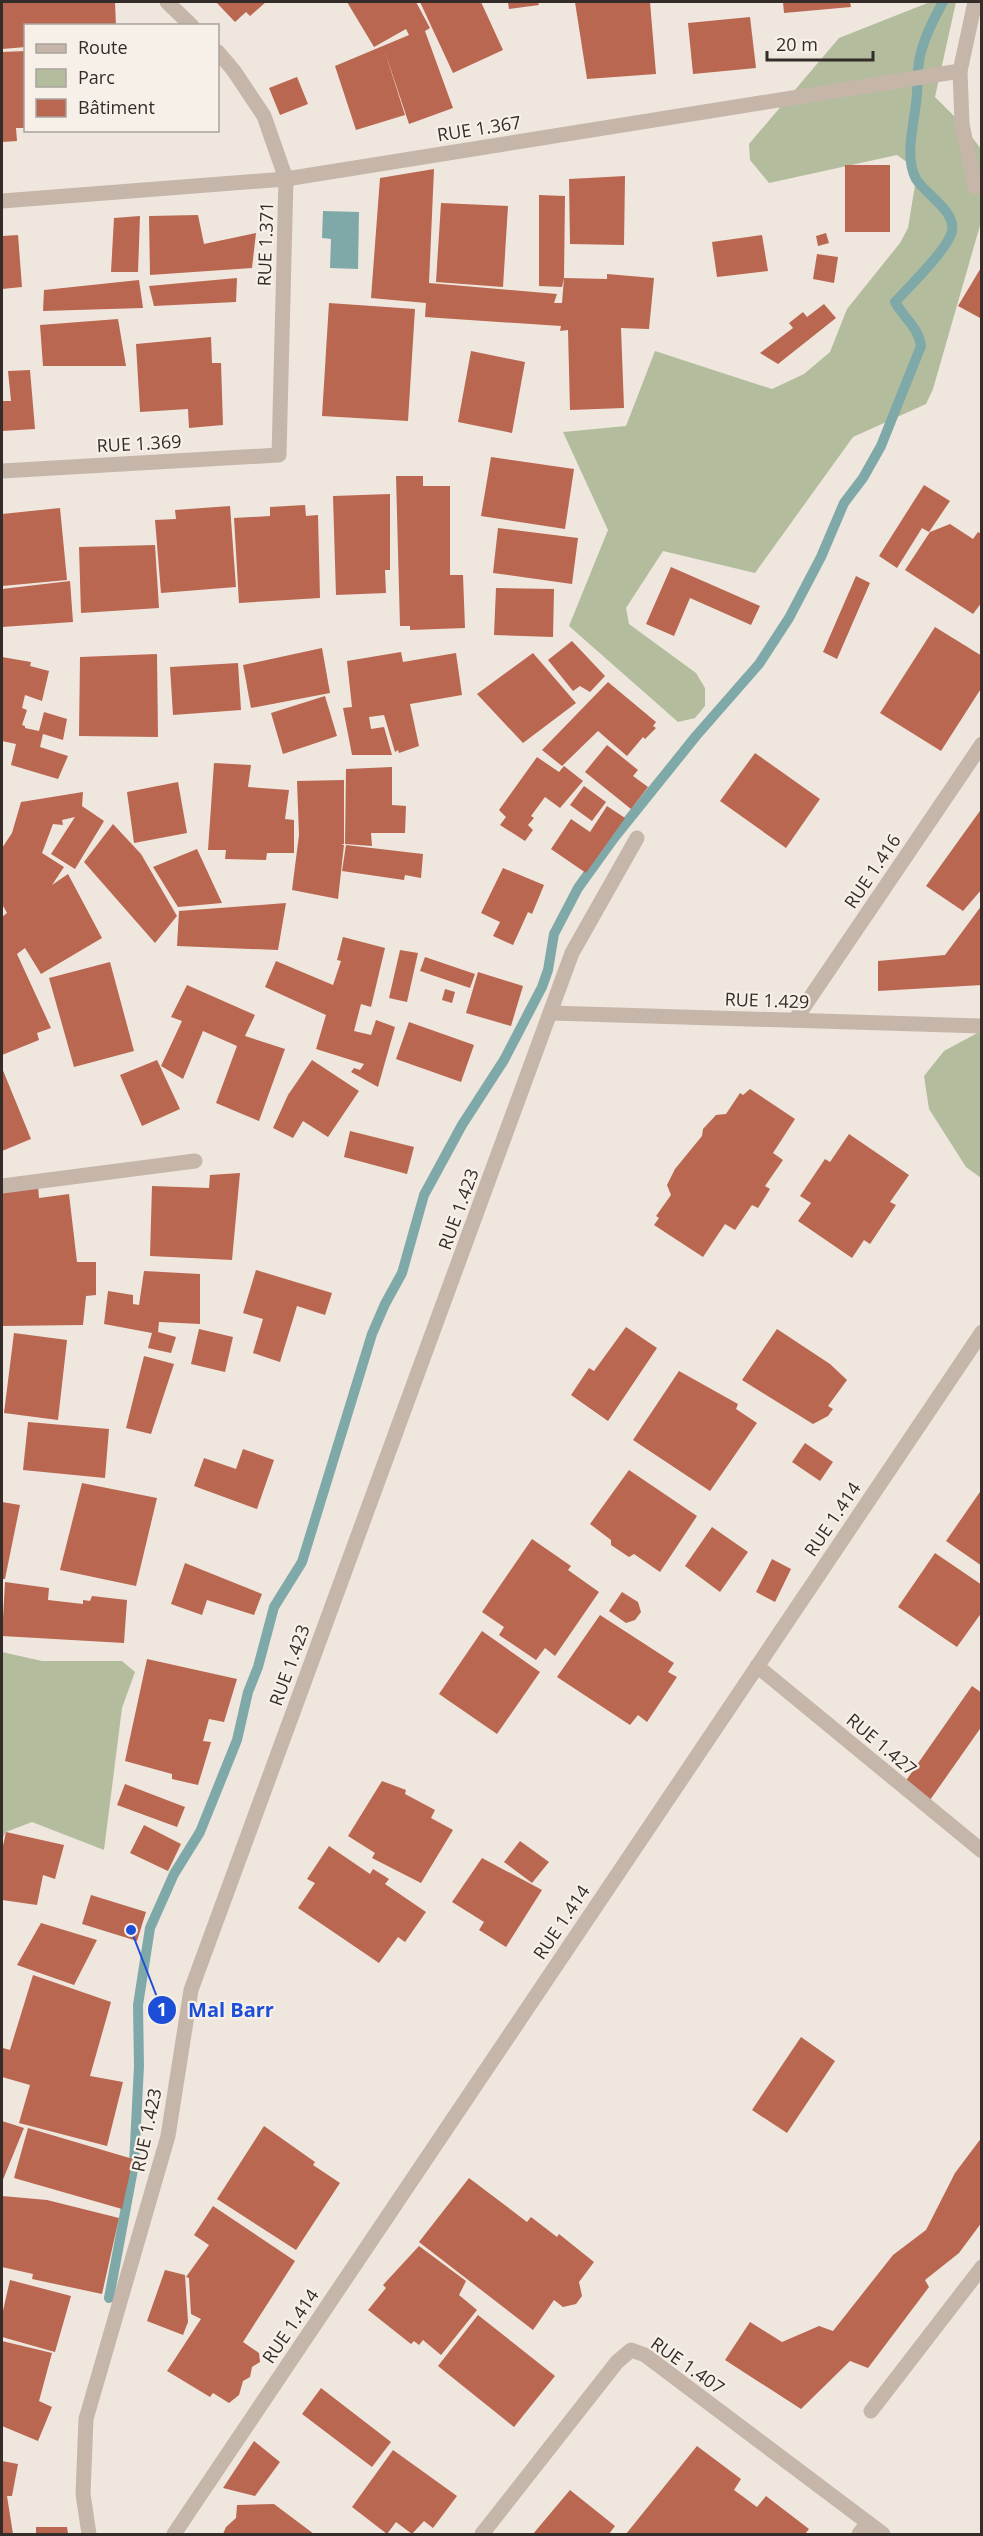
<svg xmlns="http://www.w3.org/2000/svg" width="983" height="2536" viewBox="0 0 983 2536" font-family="'Open Sans',sans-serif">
	<rect width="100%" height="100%" fill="#efe6dd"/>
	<!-- green -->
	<g fill="#b3bd9e">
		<polygon points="930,2 956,2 935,97 962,124 981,149 981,222 933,389 926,404 853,437 755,573 663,551 626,608 629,624 696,673 705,688 705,706 695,718 678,722 569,626 608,530 563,432 626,426 655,351 772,389 804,374 830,352 847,309 900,243 908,228 916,179 912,166 897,155 769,183 750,160 749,144 839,38"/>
		<polygon points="981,1031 981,1178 966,1167 929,1109 924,1076 944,1051"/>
		<polygon points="2,1652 42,1661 122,1661 135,1672 122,1708 104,1850 32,1822 6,1832 2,1839"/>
	</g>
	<!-- water -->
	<polygon fill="#7fa9a9" points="323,211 359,212 358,269 330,268 331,239 322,238"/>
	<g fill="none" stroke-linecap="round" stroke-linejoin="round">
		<!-- stream -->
		<path stroke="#7fa9a9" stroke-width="10" d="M109,2298L134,2164L139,2066L138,2005L150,1928L174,1874L200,1832L237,1740L248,1692L258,1667L274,1607L302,1562L372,1334L385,1304L402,1273L424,1195L462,1125L504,1060L542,987L548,970L554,934L578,888L614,838L696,736L759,664L789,618L821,557L844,503L863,478L881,446L921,346C919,328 904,318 895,302C909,287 948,249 952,231C956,211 925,194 916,179C903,155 916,118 917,93C918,78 917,66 921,52C926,33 934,18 943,2"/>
	</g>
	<!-- building -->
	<g fill="#b96751">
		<polygon points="2,2 115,2 116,26 26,26 26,47 2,49"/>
		<polygon points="216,2 266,2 250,16 246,12 235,22"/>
		<polygon points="347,2 416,2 430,28 425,31 453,108 409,124 384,49 405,115 356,130 335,66 409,35 406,29 374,47"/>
		<polygon points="420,2 481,2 503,50 453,73"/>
		<polygon points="508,2 538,2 539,5 509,9"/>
		<polygon points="575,2 650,2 656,74 587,79"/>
		<polygon points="783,2 850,2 851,7 784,13"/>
		<polygon points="750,17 756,68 693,74 688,23"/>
		<polygon points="26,51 26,128 16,128 17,141 2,142 2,52"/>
		<polygon points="297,77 308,104 280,115 269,88"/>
		<rect x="845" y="165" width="45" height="67"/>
		<polygon points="434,169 429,283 557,294 554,303 562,303 564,278 562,287 539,286 539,195 565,196 564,278 607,279 607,274 654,278 649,329 621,328 624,408 570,410 568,330 560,331 561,326 425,317 426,303 371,298 380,178"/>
		<polygon points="625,176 624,245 570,244 569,179"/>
		<polygon points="441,203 508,206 503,287 436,282"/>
		<polygon points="198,215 204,244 256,233 252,268 150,275 149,216"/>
		<polygon points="140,216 138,272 111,272 114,218"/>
		<polygon points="826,233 829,243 818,246 816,236"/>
		<polygon points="18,235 22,287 2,289 2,236"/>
		<polygon points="762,235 768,271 717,277 712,242"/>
		<polygon points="817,254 838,257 834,283 813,279"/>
		<polygon points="982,266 982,319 958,306"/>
		<polygon points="237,278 236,302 154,306 149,286"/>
		<polygon points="139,280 143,308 43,311 44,290"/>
		<polygon points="329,303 415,309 408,421 322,416"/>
		<polygon points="824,304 836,318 778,364 760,353 793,328 789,323 803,312 807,317"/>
		<polygon points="118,319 126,366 43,366 40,325"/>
		<polygon points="211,337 212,363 221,363 223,425 189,428 188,409 140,412 136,344"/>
		<polygon points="471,351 525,362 512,433 458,422"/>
		<polygon points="30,370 35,429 2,431 2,401 11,401 8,371"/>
		<polygon points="491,457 574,469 565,529 481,516"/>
		<polygon points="396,476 423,476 423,486 450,486 450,575 463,575 465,628 410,630 410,626 400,626"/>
		<polygon points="924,485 950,501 929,532 922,528 897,568 879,556"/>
		<polygon points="390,494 390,570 385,570 386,593 336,595 333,496"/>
		<polygon points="305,505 306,516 318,515 320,598 239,603 234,518 270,516 270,507"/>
		<polygon points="230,506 236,587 161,593 155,520 176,519 175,510"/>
		<polygon points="60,508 67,580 2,586 2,514"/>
		<polygon points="950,524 973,539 978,532 982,534 982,602 973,614 905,570 930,532"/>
		<polygon points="498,528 578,538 572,584 493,573"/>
		<polygon points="155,545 159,608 81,613 79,547"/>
		<polygon points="671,567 760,606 751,625 690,598 674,636 646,624"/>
		<polygon points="856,576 870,583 837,659 823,652"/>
		<polygon points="70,581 73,622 2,627 2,589"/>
		<polygon points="496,588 554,589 553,637 494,635"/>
		<polygon points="935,627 982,656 982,687 941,751 880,713"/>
		<polygon points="572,641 605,676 590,692 580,686 573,691 548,660"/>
		<polygon points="322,648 330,693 251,708 243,665"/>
		<polygon points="401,652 403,662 456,653 462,695 410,704 419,746 399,753 398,750 395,752 384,715 369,717 371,729 384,727 392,755 352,755 343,708 352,707 347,661"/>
		<polygon points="533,653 576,703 523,743 477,694"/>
		<polygon points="157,654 158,737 79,736 80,657"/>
		<polygon points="2,657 31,662 30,666 49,671 42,701 25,695 22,708 27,710 22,725 25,726 25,728 39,731 44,712 67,719 63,740 43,734 40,747 68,756 58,779 11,765 16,744 2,741"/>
		<polygon points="238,663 241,710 173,715 170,667"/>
		<polygon points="608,682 656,722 653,726 656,728 645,739 643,737 627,756 598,731 562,766 542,750"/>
		<polygon points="325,696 337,736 283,754 271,713"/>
		<polygon points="607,745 638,770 633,776 648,787 631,809 585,772"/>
		<polygon points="755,753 820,799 786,848 720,801"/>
		<polygon points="537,757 559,772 564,766 583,781 560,808 545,797 531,816 534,818 528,825 533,830 525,841 500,825 506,817 499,810"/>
		<polygon points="214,763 251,765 248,787 289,790 285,819 294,820 294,853 267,853 266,860 225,859 226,850 208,850"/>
		<polygon points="392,767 392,805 406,806 405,833 371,833 372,846 345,844 346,769"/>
		<polygon points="344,780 344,844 341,844 344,845 338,899 292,890 299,835 297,781"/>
		<polygon points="178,782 187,833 134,843 127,792"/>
		<polygon points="584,786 606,802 592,821 570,805"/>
		<polygon points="83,792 82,806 104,821 75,869 51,854 75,817 62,820 63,825 53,824 42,853 64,867 52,885 68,874 102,938 41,974 25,948 17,954 51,1028 37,1033 39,1040 2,1055 2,917 7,913 2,904 2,848 12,833 21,802"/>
		<polygon points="607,806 625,818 586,873 551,849 571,819 590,832"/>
		<polygon points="982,808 982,889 963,911 926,886"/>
		<polygon points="113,824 141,854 177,916 155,943 84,862"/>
		<polygon points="346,845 423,854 421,878 405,875 404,880 342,871"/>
		<polygon points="197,849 222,903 178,907 153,867"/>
		<polygon points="503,868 544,885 532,914 528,912 513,945 493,936 500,922 481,913"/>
		<polygon points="286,903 278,950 177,946 179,911"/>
		<polygon points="982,905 982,985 878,991 878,961 945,955"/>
		<polygon points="343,937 385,948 371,1007 361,1004 354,1031 371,1035 376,1020 395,1027 378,1087 351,1072 354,1068 360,1070 364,1064 316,1049 326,1015 265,987 276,961 333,985 341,961 337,960"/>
		<polygon points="400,950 418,953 407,1002 389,998"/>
		<polygon points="425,957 475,974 470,988 420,971"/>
		<polygon points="110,962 134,1051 74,1067 49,978"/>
		<polygon points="478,972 523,986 511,1026 466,1013"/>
		<polygon points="187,985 255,1015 245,1036 285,1049 259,1121 216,1103 237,1046 203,1031 183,1079 161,1066 182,1021 171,1017"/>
		<polygon points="445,989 455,992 452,1003 442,1000"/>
		<polygon points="409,1022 474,1045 461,1082 396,1059"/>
		<polygon points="157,1060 180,1109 142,1126 120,1075"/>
		<polygon points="312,1060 359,1091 328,1137 303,1121 293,1138 273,1128 288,1095"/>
		<polygon points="2,1068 31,1139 2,1151"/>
		<polygon points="750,1089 795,1119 773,1153 783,1160 765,1186 770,1189 758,1208 752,1205 735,1230 725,1224 703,1257 654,1225 659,1218 656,1216 671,1195 667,1185 675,1169 702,1136 703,1129 716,1115 726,1114 740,1093 743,1095"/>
		<polygon points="350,1131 414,1147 407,1174 344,1157"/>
		<polygon points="849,1134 909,1175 890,1202 896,1205 870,1244 864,1240 852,1258 798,1221 811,1203 800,1196 825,1159 830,1162"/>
		<polygon points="240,1173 232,1260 150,1256 152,1186 209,1188 210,1175"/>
		<polygon points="38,1186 39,1198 69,1194 77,1262 96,1262 96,1295 86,1296 83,1325 2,1326 2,1192"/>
		<polygon points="256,1270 332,1293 325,1315 297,1306 280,1362 253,1353 263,1319 243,1313"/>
		<polygon points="144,1271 200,1274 200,1324 159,1322 158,1332 176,1337 171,1353 148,1348 152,1333 104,1324 108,1291 133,1295 133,1304 139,1305"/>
		<polygon points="626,1327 657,1348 608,1421 571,1395 589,1368 594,1371"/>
		<polygon points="199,1329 233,1337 225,1372 191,1364"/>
		<polygon points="777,1329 830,1364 847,1380 828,1406 833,1409 828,1416 813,1424 742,1380"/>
		<polygon points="14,1333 67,1340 58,1420 4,1413"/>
		<polygon points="144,1356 174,1364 151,1434 126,1428"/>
		<polygon points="679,1371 738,1404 736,1409 757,1423 710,1491 633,1440"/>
		<polygon points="28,1422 109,1429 105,1478 23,1470"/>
		<polygon points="805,1443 833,1462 820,1481 792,1462"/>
		<polygon points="243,1449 274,1460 257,1509 194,1486 204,1458 236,1469"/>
		<polygon points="629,1470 697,1516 660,1572 634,1554 629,1557 611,1545 611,1540 590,1524"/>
		<polygon points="82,1483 157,1498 136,1586 60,1570"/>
		<polygon points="982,1489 982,1566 946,1541"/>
		<polygon points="2,1502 20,1505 5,1579 2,1579"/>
		<polygon points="712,1527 748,1552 720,1592 685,1566"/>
		<polygon points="532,1539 571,1566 568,1570 599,1592 555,1656 545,1648 536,1660 499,1635 504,1627 482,1612"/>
		<polygon points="935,1553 982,1585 982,1612 957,1647 898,1607"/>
		<polygon points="772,1559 791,1569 775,1602 756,1592"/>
		<polygon points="185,1563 262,1594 254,1615 207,1600 202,1615 171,1604"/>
		<polygon points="5,1582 49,1588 48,1600 83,1604 83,1600 90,1601 92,1596 127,1600 124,1643 2,1636"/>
		<polygon points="622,1592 638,1602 641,1612 635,1620 626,1623 609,1611"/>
		<polygon points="600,1615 674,1663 668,1672 677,1677 647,1722 638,1715 630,1725 557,1677"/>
		<polygon points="482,1631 540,1672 497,1734 439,1694"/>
		<polygon points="147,1659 237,1679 224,1722 209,1719 203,1741 211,1742 198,1785 172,1779 172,1774 125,1761"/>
		<polygon points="972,1686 982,1693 982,1726 930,1800 905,1782"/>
		<polygon points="382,1781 406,1790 405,1794 435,1810 431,1818 453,1830 421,1883 372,1858 375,1853 348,1836"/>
		<polygon points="125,1784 185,1807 177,1827 117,1805"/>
		<polygon points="144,1825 181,1844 168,1871 130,1853"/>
		<polygon points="6,1832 64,1845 55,1879 43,1875 37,1905 2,1900 2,1850"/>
		<polygon points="520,1841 549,1862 532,1883 504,1862"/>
		<polygon points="329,1846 370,1874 373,1869 389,1879 385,1884 426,1912 405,1942 398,1937 379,1963 298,1908 315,1883 307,1879"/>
		<polygon points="482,1858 542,1890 506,1947 479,1930 484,1922 452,1902"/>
		<polygon points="91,1895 146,1912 137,1941 82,1924"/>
		<polygon points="41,1923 97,1940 74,1985 17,1965"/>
		<polygon points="33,1975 111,2002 90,2076 123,2082 107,2146 19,2123 30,2085 2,2077 2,2051 3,2048 10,2050"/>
		<polygon points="801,2037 835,2061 787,2133 752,2110"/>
		<polygon points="2,2121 24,2128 2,2182"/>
		<polygon points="264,2126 315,2162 313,2165 340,2183 296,2250 217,2199"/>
		<polygon points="28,2128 133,2159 122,2209 14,2178"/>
		<polygon points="982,2137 982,2222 959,2253 925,2280 929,2287 868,2368 850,2361 801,2409 725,2360 750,2322 782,2342 819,2326 833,2331 893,2255 926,2230 955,2173"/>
		<polygon points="469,2178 527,2222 531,2217 557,2237 559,2234 594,2262 579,2282 582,2296 576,2304 563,2307 554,2300 533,2330 419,2242"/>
		<polygon points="2,2196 47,2200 119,2218 102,2294 32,2279 33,2274 2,2267"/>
		<polygon points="213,2206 295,2261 243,2342 259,2353 260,2362 252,2367 250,2377 243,2381 239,2395 229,2403 213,2393 210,2397 167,2371 201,2319 191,2314 189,2278 186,2277 209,2245 194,2235"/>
		<polygon points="419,2246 466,2281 459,2295 477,2310 441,2355 423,2340 419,2345 414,2341 411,2344 368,2310 386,2288 383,2285"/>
		<polygon points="165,2270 185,2275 188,2322 183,2335 147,2321"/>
		<polygon points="10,2280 71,2296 55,2352 2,2337 2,2315"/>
		<polygon points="478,2315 555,2376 514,2427 438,2366"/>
		<polygon points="2,2341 52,2353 39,2401 52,2407 38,2441 2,2426"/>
		<polygon points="321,2388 391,2442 372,2467 302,2414"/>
		<polygon points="254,2441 280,2462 255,2496 223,2488"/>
		<polygon points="697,2446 741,2479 734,2490 757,2507 766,2496 809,2529 805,2534 626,2534"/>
		<polygon points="393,2450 457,2496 433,2528 424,2521 412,2534 396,2522 387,2534 352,2507"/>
		<polygon points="2,2461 18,2464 12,2496 7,2496 13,2534 2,2534"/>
		<polygon points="570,2490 615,2526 609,2534 533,2534"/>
		<polygon points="274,2504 314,2534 223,2534 226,2527 236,2518 237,2505"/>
		<polygon points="36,2527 67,2527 68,2534 36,2534"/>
	</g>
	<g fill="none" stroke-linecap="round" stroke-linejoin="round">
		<!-- service -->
		<g stroke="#c6b6aa" stroke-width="15">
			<polyline points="871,2411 982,2267"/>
			<polyline points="859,2534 868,2523"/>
		</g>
		<!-- minor -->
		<g stroke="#c6b6aa" stroke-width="15">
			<polyline points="167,2 192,26"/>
			<polyline points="975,187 962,124 960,71 975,2"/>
			<polyline points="2,201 286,179 960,71"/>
			<polyline points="2,471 279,455 286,179 264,116 234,71 218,52"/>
			<polyline points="551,1013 982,1026"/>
			<polyline points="795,1020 982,744"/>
			<polyline points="2,1186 195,1161"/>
			<polyline points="757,1666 982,1851"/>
			<polyline points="89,2534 83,2494 86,2419 168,2136 191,1990 572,953 637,838"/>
			<polyline points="174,2534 982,1332"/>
			<polyline points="482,2534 617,2362 631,2350 645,2355 883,2534"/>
		</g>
	</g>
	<g text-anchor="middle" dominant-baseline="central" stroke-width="4.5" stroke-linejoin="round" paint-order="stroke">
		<!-- street labels -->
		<g font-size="18" fill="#342c29" stroke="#f7f0e8">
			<text transform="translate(479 128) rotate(-9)">RUE 1.367</text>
			<text transform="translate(265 244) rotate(-88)">RUE 1.371</text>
			<text transform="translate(139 443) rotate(-3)">RUE 1.369</text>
			<text transform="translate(872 871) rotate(-56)">RUE 1.416</text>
			<text transform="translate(767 1000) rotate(2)">RUE 1.429</text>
			<text transform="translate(458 1209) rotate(-70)">RUE 1.423</text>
			<text transform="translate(832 1519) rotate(-56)">RUE 1.414</text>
			<text transform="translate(289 1665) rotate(-70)">RUE 1.423</text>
			<text transform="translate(882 1744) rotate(40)">RUE 1.427</text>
			<text transform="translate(561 1922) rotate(-56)">RUE 1.414</text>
			<text transform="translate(146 2130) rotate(-78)">RUE 1.423</text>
			<text transform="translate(290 2326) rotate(-56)">RUE 1.414</text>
			<text transform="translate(688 2365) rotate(35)">RUE 1.407</text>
		</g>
	</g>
	<!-- callouts -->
	<path fill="none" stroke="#1d4ed8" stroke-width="2" d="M131 1930L162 2010"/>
	<g fill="#1d4ed8" stroke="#f7f0e8" stroke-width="2">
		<circle cx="131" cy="1930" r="6"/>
		<circle cx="162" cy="2010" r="15"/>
	</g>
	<g font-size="18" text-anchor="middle" font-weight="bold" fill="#fff">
		<text x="162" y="2016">1</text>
	</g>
	<g font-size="20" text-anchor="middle" font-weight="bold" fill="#1d4ed8" stroke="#f7f0e8" stroke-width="4.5" stroke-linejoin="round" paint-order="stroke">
		<text x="231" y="2017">Mal Barr</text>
	</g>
	<!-- border -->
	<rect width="983" height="2536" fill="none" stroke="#342c29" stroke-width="6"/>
	<!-- legend -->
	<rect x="24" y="24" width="195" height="108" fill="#f7f0e8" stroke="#a9a29c" stroke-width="1.5"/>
	<rect x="36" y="44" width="30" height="9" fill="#c6b6aa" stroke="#a9a29c" stroke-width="1.5"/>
	<text x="78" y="54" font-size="18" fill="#342c29">Route</text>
	<rect x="36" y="69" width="30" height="18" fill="#b3bd9e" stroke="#a9a29c" stroke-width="1.5"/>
	<text x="78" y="84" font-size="18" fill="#342c29">Parc</text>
	<rect x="36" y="99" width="30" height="18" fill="#b96751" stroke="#a9a29c" stroke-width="1.5"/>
	<text x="78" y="114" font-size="18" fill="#342c29">Bâtiment</text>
	<!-- scale -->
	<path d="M767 51v9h106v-9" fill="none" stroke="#342c29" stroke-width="3"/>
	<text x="776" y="51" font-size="18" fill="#342c29" stroke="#f7f0e8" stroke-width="4.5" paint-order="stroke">20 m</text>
</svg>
